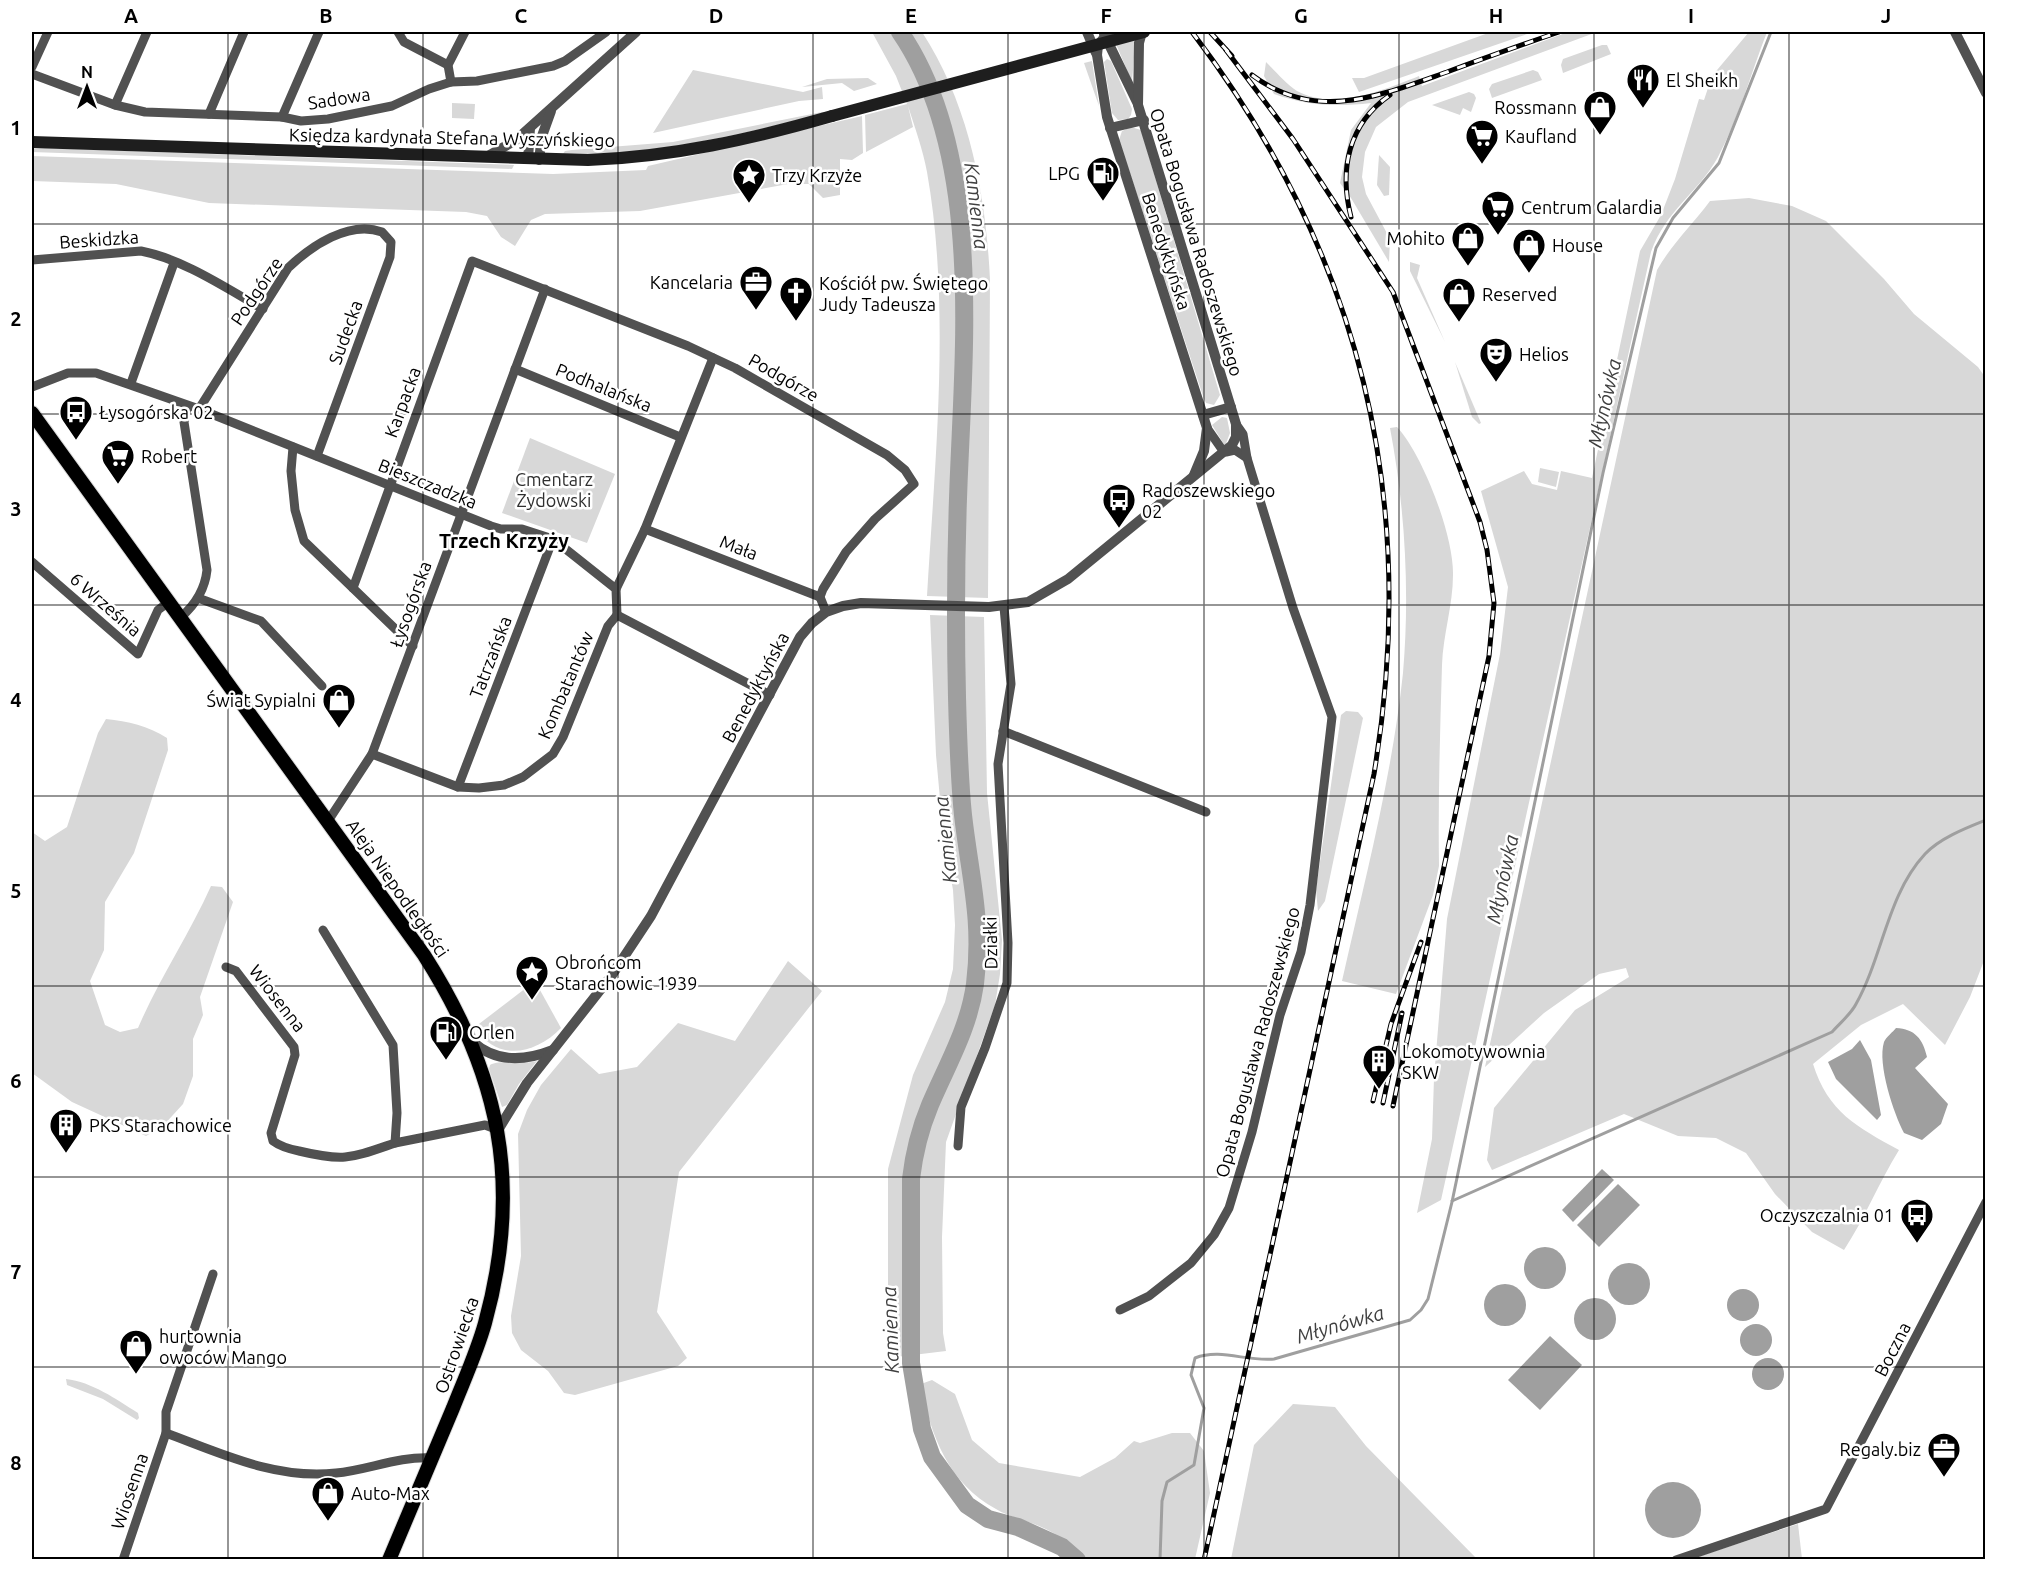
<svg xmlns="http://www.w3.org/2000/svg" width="2017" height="1591" viewBox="0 0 2017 1591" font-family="Ubuntu,sans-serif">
	<rect width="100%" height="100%" fill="#fff"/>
	<!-- green -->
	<g fill="#d8d8d8">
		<path d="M872,32H922C969,104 986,194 990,280L988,598L927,596C935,460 951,307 927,172C923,150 915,128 908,106L913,127L866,152L865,115L907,104L896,76Z"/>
		<polygon points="1136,32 1132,82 1116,44"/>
		<polygon points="1491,32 1533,32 1359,92 1352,78 1364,78"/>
		<path d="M1568,32H1597L1408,102L1376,127L1365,152L1362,177L1366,194L1390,239L1389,262L1351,198L1340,183L1351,130L1371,103C1337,107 1307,106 1274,94L1264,76L1266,62C1276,72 1286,84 1297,91C1334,111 1384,90 1419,76L1422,86Z"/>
		<path d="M1749,32H1767C1751,73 1739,118 1718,157C1698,193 1666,210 1651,252L1441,1200L1417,1213L1432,1139L1434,1078L1447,919L1500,654L1508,587L1481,491L1524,471L1532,484L1557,490L1561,471L1592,478L1640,251L1661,215L1675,179L1699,99L1704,100L1712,76Z"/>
		<polygon points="1602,45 1607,45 1611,54 1563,73 1561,65 1563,59"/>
		<polygon points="1107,59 1111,61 1132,109 1131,115 1128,119 1118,120 1112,113 1104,62"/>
		<polygon points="1092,61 1099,106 1084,63"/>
		<polygon points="693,70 803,92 822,87 823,99 799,101 653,133"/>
		<polygon points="1533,70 1538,72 1542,80 1492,98 1489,89 1492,84"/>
		<polygon points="868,78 877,84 854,91 842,83 802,87 827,79"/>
		<polygon points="1469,92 1474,94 1476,98 1471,112 1463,108 1460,115 1432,105"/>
		<polygon points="452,103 475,104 474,119 452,118"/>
		<path d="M822,112H827C739,136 653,155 562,155L565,151L572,150L673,142Z"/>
		<polygon points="862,116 863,153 852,160 840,159 840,195 823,198 809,184 788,184 640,211 545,214 531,220 515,246 501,237 487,216 466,212 209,203 116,184 32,181 32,156 553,174 646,170 648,166"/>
		<polygon points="1131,127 1141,130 1220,395 1214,405 1206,403 1204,399 1119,140 1122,131"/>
		<polygon points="45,148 514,165 512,169 32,152 32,149"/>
		<polygon points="1379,155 1390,167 1389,195 1384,196 1377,185"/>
		<path d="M1749,198L1792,206L1826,221L1884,279L1914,314L1978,367L1985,377V958L1970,997L1945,1045L1903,1004L1861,1025L1813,1064C1828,1112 1857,1127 1899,1150C1879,1182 1865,1218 1844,1250L1812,1232L1775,1194L1746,1153L1716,1138L1678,1136L1624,1114L1492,1170L1487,1160L1494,1108L1575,1010L1629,977L1626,968L1599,974L1544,1013L1485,1067L1657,270C1671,245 1693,224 1710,201Z"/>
		<polygon points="1410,262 1420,265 1417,278 1445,342 1410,271"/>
		<polygon points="1455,362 1481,423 1479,424 1472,417"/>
		<polygon points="1222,417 1227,418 1230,433 1225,446 1212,425"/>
		<path d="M1397,427C1423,455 1454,536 1453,575C1453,605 1443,635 1442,665C1440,732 1438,800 1439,866L1433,895L1396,994L1342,981C1365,879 1392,777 1403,673C1410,592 1405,507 1390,428Z"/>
		<polygon points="530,438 615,474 587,543 502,513"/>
		<polygon points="1540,468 1559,472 1556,487 1538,482"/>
		<polygon points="930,615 984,617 987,793 1002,940 1000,974 995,1005 946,1142 942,1237 943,1333 946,1351 888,1358 888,1169 913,1075 945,1002 953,969 955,925 953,890 943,832 936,755"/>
		<polygon points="1346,711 1358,712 1363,718 1325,901 1318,911 1316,890 1341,715"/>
		<path d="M106,719C128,721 148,726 167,738L168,750L134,853L105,902L104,950L90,981L105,1025L120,1032L138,1028C159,979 189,935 211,886L222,887L233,902L200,997L203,1015L193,1039V1076L183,1104L162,1127L146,1136L72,1102L32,1073V832L45,841L67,827L98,733Z"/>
		<polygon points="788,961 822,991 679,1172 657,1312 687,1358 678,1366 575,1395 564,1393 548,1371 521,1350 512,1333 511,1316 521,1256 518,1134 527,1110 541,1085 571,1049 599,1074 637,1067 678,1023 735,1041"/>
		<path d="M535,981L561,1028C536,1054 497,1063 475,1027Z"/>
		<path d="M537,1061L519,1084L507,1105L502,1107L489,1069L490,1065C498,1059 524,1065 537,1061Z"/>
		<path d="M66,1379C92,1382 116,1399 138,1413L139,1418L137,1420L103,1399L67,1385Z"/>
		<path d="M932,1380L955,1394L972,1440L999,1463L1080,1477L1115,1458L1134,1441L1140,1443L1172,1433H1190L1204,1451L1210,1493L1195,1559H1088C1073,1546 1059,1534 1039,1526C1025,1520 1009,1517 996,1509C949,1484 930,1435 921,1384Z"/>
		<polygon points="1293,1404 1335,1407 1366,1446 1477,1559 1231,1559 1254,1445"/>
		<polygon points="1798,1524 1802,1559 1691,1559"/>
	</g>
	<!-- water -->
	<g fill="#9f9f9f">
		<path d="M1896,1028C1915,1029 1923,1039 1927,1057L1915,1068L1948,1104L1941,1124L1922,1140L1904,1133C1894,1114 1877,1064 1884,1042C1886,1037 1893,1032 1896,1028Z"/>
		<polygon points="1860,1040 1871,1060 1881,1115 1877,1120 1836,1079 1828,1062 1852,1049"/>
		<polygon points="1602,1169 1614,1180 1573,1222 1562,1210"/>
		<polygon points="1618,1184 1640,1205 1599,1247 1577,1225"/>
		<circle cx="1545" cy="1268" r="21"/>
		<circle cx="1629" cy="1284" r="21"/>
		<circle cx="1505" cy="1305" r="21"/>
		<circle cx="1743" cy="1305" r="16"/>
		<circle cx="1595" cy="1319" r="21"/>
		<circle cx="1756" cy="1340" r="16"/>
		<polygon points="1550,1336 1582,1365 1540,1410 1508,1380"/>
		<circle cx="1768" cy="1374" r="16"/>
		<circle cx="1673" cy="1510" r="28"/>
	</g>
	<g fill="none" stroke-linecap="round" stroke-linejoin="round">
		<!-- stream -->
		<g stroke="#9f9f9f" stroke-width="3">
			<path d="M1452,1201L1832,1032C1840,1023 1851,1014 1856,1004C1883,956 1887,895 1925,854C1940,838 1966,828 1986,820"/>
			<path d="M1160,1560L1162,1501L1167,1482L1194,1465L1204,1408L1191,1375L1195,1358C1221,1348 1247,1362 1274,1359L1410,1320L1421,1310L1428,1299L1452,1202L1603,473L1656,248L1673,218L1719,163L1771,32"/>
		</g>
		<!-- river -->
		<path stroke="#9f9f9f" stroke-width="18" d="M900,32C977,144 966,319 960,450C956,532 955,615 957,697C958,736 959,776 963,815C970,877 983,920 975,984C969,1028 947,1065 930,1105C920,1129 914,1153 911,1179V1363L922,1429L932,1457L967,1505L988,1519L1018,1527L1062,1547L1077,1560"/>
		<!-- primary casing -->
		<g stroke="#dbdbdb" stroke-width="16">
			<path id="primary" d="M32,413L424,955C500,1074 523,1185 485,1323C477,1352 464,1380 453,1408C432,1459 410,1509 389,1560"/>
		</g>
		<!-- minor -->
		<g stroke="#515151" stroke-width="9">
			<polyline points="398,32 404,42 448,65"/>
			<polyline points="32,67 48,32"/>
			<polyline points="32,74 115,105 145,112 282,117 301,121 328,119 392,106 429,89 451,82 477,81 553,66 565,61 606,32"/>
			<polyline points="451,82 448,65 465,32"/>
			<polyline points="115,105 147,32"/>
			<polyline points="209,114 244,32"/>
			<polyline points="282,117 319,32"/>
			<path d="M32,260L141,251C183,259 226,288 263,309"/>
			<polyline points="515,369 680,437"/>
			<polyline points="131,383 174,263"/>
			<polyline points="32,387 68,373 96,373 199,409 491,526 501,529 522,529 553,539 616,589 617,615"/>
			<path d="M199,409L288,268C311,246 349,220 382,232L391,242L390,257L317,456"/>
			<polyline points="1207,428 1221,448 1226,452 1235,450 1247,458"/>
			<polyline points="293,447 291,471 295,510 304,541 413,646"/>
			<polyline points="645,529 820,597"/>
			<polyline points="32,562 138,654 158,610 170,601"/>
			<polyline points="353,588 472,261 688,346 735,368 887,455 905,470 914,484 875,519 846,552 823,589 820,597 826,612"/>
			<polyline points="616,589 645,529 713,358"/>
			<polyline points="198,598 261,621 322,686"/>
			<polyline points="617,615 770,695"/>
			<path d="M181,617C196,604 205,589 207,570L184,422L187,407"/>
			<polyline points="1003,731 1206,812"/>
			<polyline points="372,754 458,787 479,788 504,785 523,777 553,754 563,737 608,626 617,615"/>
			<polyline points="458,787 553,539"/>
			<polyline points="328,821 372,754 545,289"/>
			<polyline points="323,930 393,1045 397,1113 395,1143 485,1125 498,1130"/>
			<path d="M226,967L236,971L294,1047L295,1055L271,1133L273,1141C281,1147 289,1149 299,1151C345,1162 351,1158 395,1143"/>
			<polyline points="958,1146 961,1107 985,1048 1007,983 1008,943 998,764 1011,684 1004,607"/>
			<polyline points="1120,1310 1149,1296 1191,1263 1214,1235 1229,1208 1252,1132 1280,1015 1301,952 1310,905 1332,717 1293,608 1247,458 1243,434 1236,424"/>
			<path d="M166,1433C220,1453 276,1480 336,1473C368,1470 398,1456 432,1458"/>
			<polyline points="123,1560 166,1433 166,1412 213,1274"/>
			<polyline points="1676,1560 1826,1509 1986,1202"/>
		</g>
		<!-- tertiary -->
		<g stroke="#515151" stroke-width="10">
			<polyline points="1087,32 1096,53"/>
			<polyline points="1109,32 1098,45 1097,55 1107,117 1207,428 1204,451 1194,475"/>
			<polyline points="1955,32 1986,93"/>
			<polyline points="1104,34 1138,104"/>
			<polyline points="1110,128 1144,120"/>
			<polyline points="486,157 516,140 636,32"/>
			<polyline points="528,159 530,128"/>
			<polyline points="539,160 542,136 551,111"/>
			<polyline points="1203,415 1231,407"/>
			<path d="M473,1042C496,1063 525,1061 553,1050"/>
			<polyline points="498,1130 527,1083 612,975 651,916 800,637 812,623 826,612 843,606 861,603 989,607 1028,602 1068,579 1232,445 1236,437 1236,424 1138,105 1139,43 1142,32"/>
		</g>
		<!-- secondary -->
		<path stroke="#1e1e1e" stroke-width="12" d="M32,142L588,160C672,157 752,139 832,116"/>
		<!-- primary -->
		<use href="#primary" stroke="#000" stroke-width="14"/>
		<!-- rail casing -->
		<g stroke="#000" stroke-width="5">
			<g id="rail">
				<path d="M1192,32C1361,254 1420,499 1374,774L1204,1560"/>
				<polyline points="1210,32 1232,56"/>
				<polyline points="1226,50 1293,139 1393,292 1480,522 1487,550 1494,603 1489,656 1393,1106"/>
				<path d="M1252,75C1316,123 1379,96 1447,72C1484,58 1521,45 1559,32"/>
				<path d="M1351,217C1339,170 1348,124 1390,95"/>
				<polyline points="1373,1101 1391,1024 1421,942"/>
				<polyline points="1383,1103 1402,1013"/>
			</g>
		</g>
		<!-- rail -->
		<use href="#rail" stroke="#fff" stroke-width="3" stroke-dasharray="9" stroke-linecap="butt"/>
		<!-- secondary-bridge -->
		<polyline stroke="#1e1e1e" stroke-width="12" points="832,116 1144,32"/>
	</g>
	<!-- grid -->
	<path fill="none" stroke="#000" stroke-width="1.5" stroke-opacity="0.55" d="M228,32V1560M423,32V1560M618,32V1560M813,32V1560M1008,32V1560M1204,32V1560M1399,32V1560M1594,32V1560M1789,32V1560M32,224H1986M32,414H1986M32,605H1986M32,796H1986M32,986H1986M32,1177H1986M32,1367H1986"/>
	<!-- icons -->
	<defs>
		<g id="restaurant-pin" transform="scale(1.725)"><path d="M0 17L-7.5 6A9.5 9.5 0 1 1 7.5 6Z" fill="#000" stroke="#fff"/><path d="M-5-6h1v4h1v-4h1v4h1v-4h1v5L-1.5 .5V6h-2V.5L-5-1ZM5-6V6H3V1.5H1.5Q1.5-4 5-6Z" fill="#fff"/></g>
		<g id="shop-pin" transform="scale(1.725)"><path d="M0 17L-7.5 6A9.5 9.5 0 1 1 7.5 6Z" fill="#000" stroke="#fff"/><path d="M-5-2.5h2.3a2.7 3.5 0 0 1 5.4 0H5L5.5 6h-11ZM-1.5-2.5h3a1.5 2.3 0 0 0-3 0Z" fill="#fff"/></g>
		<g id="supermarket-pin" transform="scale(1.725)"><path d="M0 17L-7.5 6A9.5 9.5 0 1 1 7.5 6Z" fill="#000" stroke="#fff"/><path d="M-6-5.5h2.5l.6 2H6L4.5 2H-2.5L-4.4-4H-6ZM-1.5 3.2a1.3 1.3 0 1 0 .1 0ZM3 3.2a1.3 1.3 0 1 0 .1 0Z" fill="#fff"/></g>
		<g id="fuel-pin" transform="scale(1.725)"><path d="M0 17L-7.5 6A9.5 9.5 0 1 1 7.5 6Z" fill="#000" stroke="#fff"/><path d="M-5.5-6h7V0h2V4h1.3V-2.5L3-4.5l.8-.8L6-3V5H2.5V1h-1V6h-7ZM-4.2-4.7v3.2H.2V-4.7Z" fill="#fff"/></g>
		<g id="sight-pin" transform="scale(1.725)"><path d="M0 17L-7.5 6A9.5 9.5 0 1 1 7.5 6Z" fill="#000" stroke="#fff"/><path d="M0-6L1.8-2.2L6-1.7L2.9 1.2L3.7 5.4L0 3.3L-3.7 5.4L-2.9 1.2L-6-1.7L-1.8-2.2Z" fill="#fff"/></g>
		<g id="office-pin" transform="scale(1.725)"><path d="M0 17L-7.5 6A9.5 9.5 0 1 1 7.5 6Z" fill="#000" stroke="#fff"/><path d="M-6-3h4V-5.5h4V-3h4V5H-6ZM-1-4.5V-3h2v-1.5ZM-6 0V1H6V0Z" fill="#fff"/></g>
		<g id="church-pin" transform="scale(1.725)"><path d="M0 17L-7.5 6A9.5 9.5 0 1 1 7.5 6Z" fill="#000" stroke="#fff"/><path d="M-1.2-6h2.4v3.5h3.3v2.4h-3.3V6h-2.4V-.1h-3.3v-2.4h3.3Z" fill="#fff"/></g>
		<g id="theatre-pin" transform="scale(1.725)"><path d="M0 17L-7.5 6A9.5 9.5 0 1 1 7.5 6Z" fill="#000" stroke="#fff"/><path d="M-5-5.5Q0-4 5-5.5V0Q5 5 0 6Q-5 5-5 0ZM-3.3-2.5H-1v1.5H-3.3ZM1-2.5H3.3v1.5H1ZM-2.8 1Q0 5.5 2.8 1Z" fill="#fff"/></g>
		<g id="bus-pin" transform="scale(1.725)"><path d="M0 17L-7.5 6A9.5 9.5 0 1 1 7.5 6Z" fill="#000" stroke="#fff"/><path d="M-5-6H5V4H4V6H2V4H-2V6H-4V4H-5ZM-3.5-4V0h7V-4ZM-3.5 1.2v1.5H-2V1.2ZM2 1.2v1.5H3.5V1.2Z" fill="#fff"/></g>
		<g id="building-pin" transform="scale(1.725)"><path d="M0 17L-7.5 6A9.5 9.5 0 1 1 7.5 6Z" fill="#000" stroke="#fff"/><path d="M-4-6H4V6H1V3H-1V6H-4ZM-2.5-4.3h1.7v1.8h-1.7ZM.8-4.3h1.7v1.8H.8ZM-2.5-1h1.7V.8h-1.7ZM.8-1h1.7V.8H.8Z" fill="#fff"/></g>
	</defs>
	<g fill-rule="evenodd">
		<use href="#restaurant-pin" x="1643" y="80"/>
		<use href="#shop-pin" x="1600" y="107"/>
		<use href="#supermarket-pin" x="1482" y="136"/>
		<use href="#fuel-pin" x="1103" y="173"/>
		<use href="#sight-pin" x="749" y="175"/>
		<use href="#supermarket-pin" x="1498" y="207"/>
		<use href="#shop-pin" x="1468" y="238"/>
		<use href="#shop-pin" x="1529" y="245"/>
		<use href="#office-pin" x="756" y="282"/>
		<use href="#church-pin" x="796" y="293"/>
		<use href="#shop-pin" x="1459" y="294"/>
		<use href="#theatre-pin" x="1496" y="354"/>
		<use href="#bus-pin" x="76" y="412"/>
		<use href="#supermarket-pin" x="118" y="456"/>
		<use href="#bus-pin" x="1119" y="500"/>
		<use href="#shop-pin" x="339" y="700"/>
		<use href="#sight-pin" x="532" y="972"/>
		<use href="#fuel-pin" x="446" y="1032"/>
		<use href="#building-pin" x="1379" y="1061"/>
		<use href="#building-pin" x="66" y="1125"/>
		<use href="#bus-pin" x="1917" y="1215"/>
		<use href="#shop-pin" x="136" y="1346"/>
		<use href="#office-pin" x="1944" y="1449"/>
		<use href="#shop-pin" x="328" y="1493"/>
	</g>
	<g text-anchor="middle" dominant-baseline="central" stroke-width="5" stroke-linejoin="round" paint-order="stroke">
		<!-- poi labels -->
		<g font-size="18" fill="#000" stroke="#fff" text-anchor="start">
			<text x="1666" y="80">El Sheikh</text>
			<text x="1577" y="107" text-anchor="end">Rossmann</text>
			<text x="1505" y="136">Kaufland</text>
			<text x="1080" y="173" text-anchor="end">LPG</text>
			<text x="772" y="175">Trzy Krzyże</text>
			<text x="1521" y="207">Centrum Galardia</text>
			<text x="1445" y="238" text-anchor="end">Mohito</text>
			<text x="1552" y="245">House</text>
			<text x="733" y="282" text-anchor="end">Kancelaria</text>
			<text x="819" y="283">Kościół pw. Świętego<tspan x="819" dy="21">Judy Tadeusza</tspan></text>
			<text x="1482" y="294">Reserved</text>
			<text x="1519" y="354">Helios</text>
			<text x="99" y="412">Łysogórska 02</text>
			<text x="141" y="456">Robert</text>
			<text x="1142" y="490">Radoszewskiego<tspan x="1142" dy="21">02</tspan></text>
			<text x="316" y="700" text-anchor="end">Świat Sypialni</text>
			<text x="555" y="962">Obrońcom<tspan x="555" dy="21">Starachowic 1939</tspan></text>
			<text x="469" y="1032">Orlen</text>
			<text x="1402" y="1051">Lokomotywownia<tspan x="1402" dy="21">SKW</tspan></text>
			<text x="89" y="1125">PKS Starachowice</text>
			<text x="1894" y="1215" text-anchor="end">Oczyszczalnia 01</text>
			<text x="159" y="1336">hurtownia<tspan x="159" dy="21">owoców Mango</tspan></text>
			<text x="1921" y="1449" text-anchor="end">Regaly.biz</text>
			<text x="351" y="1493">Auto-Max</text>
		</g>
		<!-- street labels -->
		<g font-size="18" fill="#000" stroke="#fff">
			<text transform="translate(339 98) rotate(-9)">Sadowa</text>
			<text transform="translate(452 137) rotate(1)">Księdza kardynała Stefana Wyszyńskiego</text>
			<text transform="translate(99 239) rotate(-4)">Beskidzka</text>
			<text transform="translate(1197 242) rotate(73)">Opata Bogusława Radoszewskiego</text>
			<text transform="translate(1167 251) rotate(72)">Benedyktyńska</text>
			<text transform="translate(256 291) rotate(-56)">Podgórze</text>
			<text transform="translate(345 332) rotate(-70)">Sudecka</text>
			<text transform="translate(784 377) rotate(30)">Podgórze</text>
			<text transform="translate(604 387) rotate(22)">Podhalańska</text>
			<text transform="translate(402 402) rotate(-70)">Karpacka</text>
			<text transform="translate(428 483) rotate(22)">Bieszczadzka</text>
			<text transform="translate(739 547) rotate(21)">Mała</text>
			<text transform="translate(106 604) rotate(41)">6 Września</text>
			<text transform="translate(410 604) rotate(-70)">Łysogórska</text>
			<text transform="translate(490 657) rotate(-69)">Tatrzańska</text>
			<text transform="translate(565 685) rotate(-67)">Kombatantów</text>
			<text transform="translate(755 687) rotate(-62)">Benedyktyńska</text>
			<text transform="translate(398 888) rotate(55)">Aleja Niepodległości</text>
			<text transform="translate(990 943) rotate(-91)">Działki</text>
			<text transform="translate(278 998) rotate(52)">Wiosenna</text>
			<text transform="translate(1257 1042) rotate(-75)">Opata Bogusława Radoszewskiego</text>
			<text transform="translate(456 1345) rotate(-71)">Ostrowiecka</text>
			<text transform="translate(1892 1349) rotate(-63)">Boczna</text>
			<text transform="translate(129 1491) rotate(-71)">Wiosenna</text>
		</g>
		<!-- park labels -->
		<g font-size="18" fill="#2f2f2f" stroke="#fff">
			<text x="554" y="479">Cmentarz<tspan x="554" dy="21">Żydowski</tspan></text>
		</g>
		<!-- water labels -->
		<g font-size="20" font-style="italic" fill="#404040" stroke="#fff">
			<text transform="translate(977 206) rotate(83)">Kamienna</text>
			<text transform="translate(1604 403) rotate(-77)">Młynówka</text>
			<text transform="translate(945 840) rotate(-96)">Kamienna</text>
			<text transform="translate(1502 879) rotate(-78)">Młynówka</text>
			<text transform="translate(1340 1324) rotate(-16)">Młynówka</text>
			<text transform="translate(890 1330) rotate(-92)">Kamienna</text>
		</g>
		<!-- neighbourhood labels -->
		<g font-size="20" font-weight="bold" fill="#000" stroke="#fff">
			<text x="504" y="540">Trzech Krzyży</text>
		</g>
	</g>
	<!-- border -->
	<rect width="2017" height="1591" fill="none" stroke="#ffffff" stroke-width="66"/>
	<!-- north arrow -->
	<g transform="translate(87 87)" stroke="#ffffff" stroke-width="4.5" paint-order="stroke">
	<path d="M0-4.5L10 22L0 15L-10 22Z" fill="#000000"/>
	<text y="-9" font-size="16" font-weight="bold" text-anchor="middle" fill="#000000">N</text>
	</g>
	<rect x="33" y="33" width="1951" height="1525" fill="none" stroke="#000" stroke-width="2"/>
	<g font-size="20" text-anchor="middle" font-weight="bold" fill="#000">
		<text x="131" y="23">A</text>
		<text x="326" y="23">B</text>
		<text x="521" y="23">C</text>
		<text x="716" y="23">D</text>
		<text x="911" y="23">E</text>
		<text x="1106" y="23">F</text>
		<text x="1301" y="23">G</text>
		<text x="1496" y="23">H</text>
		<text x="1691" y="23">I</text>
		<text x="1886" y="23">J</text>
		<text x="16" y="135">1</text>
		<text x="16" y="326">2</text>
		<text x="16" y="516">3</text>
		<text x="16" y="707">4</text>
		<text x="16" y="898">5</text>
		<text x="16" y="1088">6</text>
		<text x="16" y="1279">7</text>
		<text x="16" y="1470">8</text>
	</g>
</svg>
